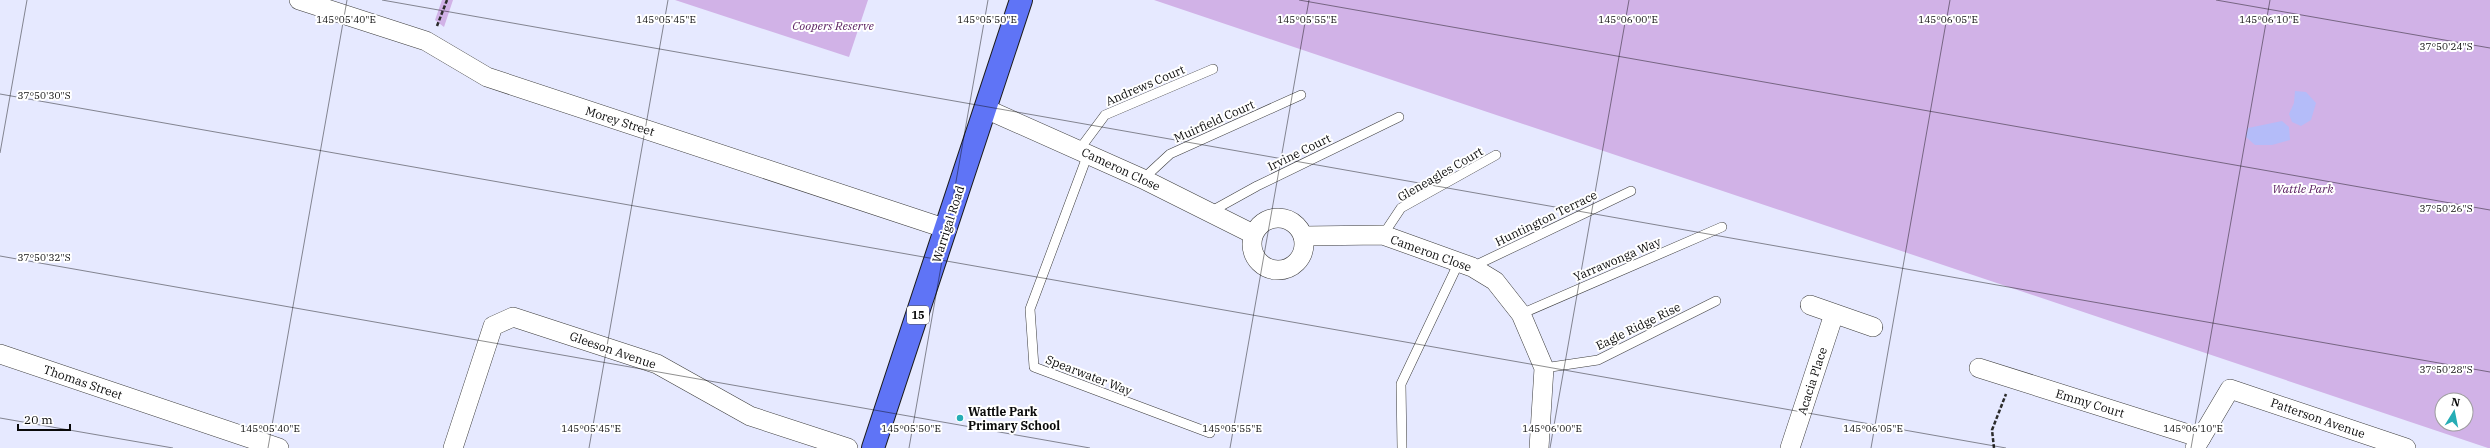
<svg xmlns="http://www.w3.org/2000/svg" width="2490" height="448" viewBox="0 0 2490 448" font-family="'IBM Plex Serif',serif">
	<rect width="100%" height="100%" fill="#e6e9ff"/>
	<!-- green -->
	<g fill="#d1b2e7" fill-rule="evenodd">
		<polygon points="442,0 453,0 444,27 435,20"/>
		<polygon points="675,0 868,0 849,57"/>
		<path d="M1154,0H2490V448H2488ZM2442,400H2466V424H2442Z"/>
	</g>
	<!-- sand -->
	<g fill="#b4bcf9">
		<polygon points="2295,91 2306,92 2316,103 2311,120 2301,126 2292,122 2289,114 2294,103"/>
		<polygon points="2282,121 2289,127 2290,140 2272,145 2255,145 2246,137 2248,128"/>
	</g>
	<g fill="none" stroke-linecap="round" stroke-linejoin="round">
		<!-- service casing -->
		<g stroke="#3c3c3c" stroke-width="10">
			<g id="service">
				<polyline points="1079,150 1105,115 1213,69"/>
				<polyline points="1088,154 1030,309 1034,367 1210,433"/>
				<polyline points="1143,179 1170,154 1301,95"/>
				<polyline points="1210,212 1257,186 1399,117"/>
				<polyline points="1383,235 1401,208 1496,155"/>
				<polyline points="1472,267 1631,191"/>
				<polyline points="1521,314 1722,227"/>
				<polyline points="1544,368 1598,360 1716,301"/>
				<polyline points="1402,448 1401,384 1459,262"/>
			</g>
		</g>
		<!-- minor casing -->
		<g stroke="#3c3c3c" stroke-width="20">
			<g id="minor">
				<polyline points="299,0 426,41 487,77 947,229"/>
				<polyline points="986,109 1143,179 1253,234"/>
				<circle cx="1278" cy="244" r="26"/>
				<polyline points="1303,236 1383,235 1472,267 1495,281 1521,314 1544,368 1539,448"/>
				<polyline points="1810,305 1873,327"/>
				<polyline points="0,354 279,448"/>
				<polyline points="1979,368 2201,438"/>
				<polyline points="453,448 493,326 513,317 657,364 750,416 848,448"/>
				<polyline points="1790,448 1834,314"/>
				<polyline points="2195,448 2230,389 2406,448"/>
			</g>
		</g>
		<!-- primary casing -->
		<g stroke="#1a1a1a" stroke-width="24">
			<polyline id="primary" points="873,448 1021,0"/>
		</g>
		<!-- path -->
		<g stroke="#2b2b2b" stroke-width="2.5" stroke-dasharray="4 2" stroke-linecap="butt">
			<polyline points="437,26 447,0"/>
			<polyline points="1994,448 1992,430 2006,394"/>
		</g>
		<!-- service -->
		<use href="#service" stroke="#fff" stroke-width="9"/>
		<!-- minor -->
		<use href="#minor" stroke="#fff" stroke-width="19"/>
		<!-- primary -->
		<use href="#primary" stroke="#5f74f6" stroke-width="22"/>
	</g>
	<!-- ticks -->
	<path fill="none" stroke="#090909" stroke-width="1" stroke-opacity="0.45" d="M382,0L2490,372M1299,0L2490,210M2216,0L2490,48M0,94L2006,448M0,153L27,0M0,256L1090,448M0,418L173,448M268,448L347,0M589,448L668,0M909,448L988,0M1230,448L1309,0M1550,448L1629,0M1871,448L1950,0M2191,448L2270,0"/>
	<!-- markers -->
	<circle fill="#26adb5" stroke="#fff" stroke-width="1.5" cx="960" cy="418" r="4"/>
	<g text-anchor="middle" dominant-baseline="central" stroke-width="4" stroke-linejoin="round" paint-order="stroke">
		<!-- shield labels -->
		<rect fill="#fff" stroke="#535353" stroke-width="1" x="907" y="306" width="22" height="18" rx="3"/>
		<g font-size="11" font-weight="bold" fill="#090909">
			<text x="918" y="315">15</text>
		</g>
		<!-- park labels -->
		<g font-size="12" font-style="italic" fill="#581d5e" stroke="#fff">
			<text x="833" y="25">Coopers Reserve</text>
			<text x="2303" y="188">Wattle Park</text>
		</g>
		<!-- street labels -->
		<g font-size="12" fill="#090909" stroke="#fff">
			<text transform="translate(1145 85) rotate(-23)">Andrews Court</text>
			<text transform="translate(620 121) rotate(18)">Morey Street</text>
			<text transform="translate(1214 121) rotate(-24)">Muirfield Court</text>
			<text transform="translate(1299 152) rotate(-26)">Irvine Court</text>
			<text transform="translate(1121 169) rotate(25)">Cameron Close</text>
			<text transform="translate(1440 174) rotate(-30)">Gleneagles Court</text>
			<text transform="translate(1546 218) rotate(-26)">Huntington Terrace</text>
			<text transform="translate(948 224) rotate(-72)">Warrigal Road</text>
			<text transform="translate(1431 253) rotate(20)">Cameron Close</text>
			<text transform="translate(1617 259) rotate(-23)">Yarrawonga Way</text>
			<text transform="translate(1638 326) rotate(-26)">Eagle Ridge Rise</text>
			<text transform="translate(613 350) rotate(19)">Gleeson Avenue</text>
			<text transform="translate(1089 375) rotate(21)">Spearwater Way</text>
			<text transform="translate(1812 381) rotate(-72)">Acacia Place</text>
			<text transform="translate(83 382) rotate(19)">Thomas Street</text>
			<text transform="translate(2090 403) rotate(17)">Emmy Court</text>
			<text transform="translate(2318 418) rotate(19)">Patterson Avenue</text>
		</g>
		<!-- poi labels -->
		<g font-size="12" font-weight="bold" fill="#090909" stroke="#fff" text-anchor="start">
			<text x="968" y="411">Wattle Park<tspan x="968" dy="14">Primary School</tspan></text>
		</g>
	</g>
	<g font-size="10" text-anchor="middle" fill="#090909" stroke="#fff" stroke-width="4" stroke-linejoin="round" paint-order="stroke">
		<text x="1307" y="23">145°05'55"E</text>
		<text x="1628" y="23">145°06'00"E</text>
		<text x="1948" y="23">145°06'05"E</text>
		<text x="346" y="23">145°05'40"E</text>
		<text x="666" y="23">145°05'45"E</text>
		<text x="987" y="23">145°05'50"E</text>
		<text x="2269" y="23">145°06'10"E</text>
		<text x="2446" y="50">37°50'24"S</text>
		<text x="44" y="99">37°50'30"S</text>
		<text x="2446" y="212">37°50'26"S</text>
		<text x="44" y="261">37°50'32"S</text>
		<text x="2446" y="373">37°50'28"S</text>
		<text x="270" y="432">145°05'40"E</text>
		<text x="591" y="432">145°05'45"E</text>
		<text x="911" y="432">145°05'50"E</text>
		<text x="1232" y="432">145°05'55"E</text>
		<text x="1552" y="432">145°06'00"E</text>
		<text x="1873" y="432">145°06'05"E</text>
		<text x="2193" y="432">145°06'10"E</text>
	</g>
	<!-- north arrow -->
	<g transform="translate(2454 412) rotate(10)"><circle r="19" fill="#ffffff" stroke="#9d9d9d"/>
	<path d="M0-3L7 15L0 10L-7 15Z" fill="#26adb5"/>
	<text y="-6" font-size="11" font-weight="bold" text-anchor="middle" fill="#090909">N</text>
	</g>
	<!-- scale -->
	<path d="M18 424v6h52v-6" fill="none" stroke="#090909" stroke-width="2"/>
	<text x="24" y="424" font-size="12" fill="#090909" stroke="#ffffff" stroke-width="3" paint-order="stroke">20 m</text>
</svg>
